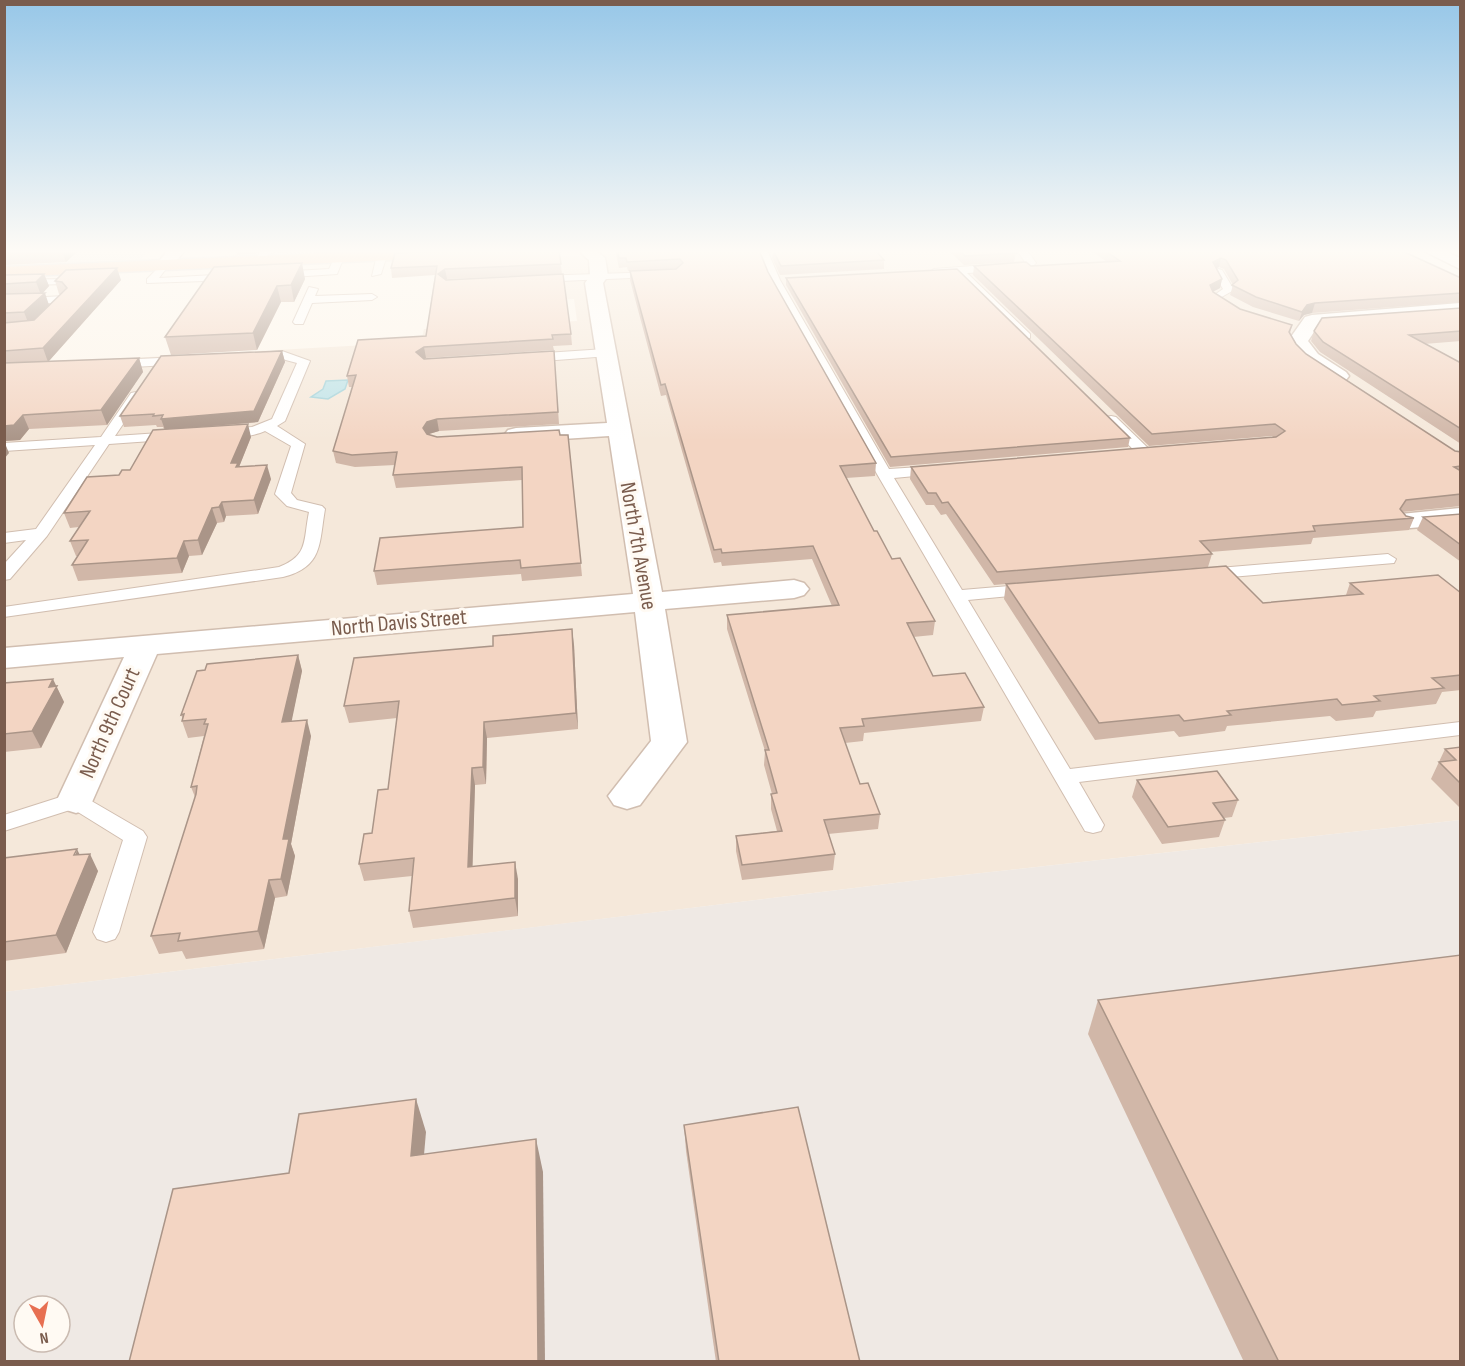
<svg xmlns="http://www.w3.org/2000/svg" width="1465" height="1366" viewBox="0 0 1465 1366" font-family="'Sofia Sans Condensed',sans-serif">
	<rect width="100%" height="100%" fill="#fdf6ec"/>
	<!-- residential -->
	<polygon fill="#f5e8da" points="707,250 1403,250 1460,276 1460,820 936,878 5,992 5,365 421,342 424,329 577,321 574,299 435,306 442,262"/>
	<!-- industrial -->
	<g fill="#efe9e4" fill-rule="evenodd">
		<polygon points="31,250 149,250 141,259 13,265"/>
		<path d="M1460,820V1361H5L4,992L936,878ZM24,1306H60V1342H24Z"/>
	</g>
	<!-- water -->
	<polygon fill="#bfe3e8" stroke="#a5d3da" stroke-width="1.5" points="348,380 345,389 328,399 311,397 323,389 326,381"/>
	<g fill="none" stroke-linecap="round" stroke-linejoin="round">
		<!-- service casing -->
		<g stroke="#d1beb0" stroke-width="2">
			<g id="service">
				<polygon points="279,250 268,255 262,263 254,261 261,251"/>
				<polygon points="757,250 767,250 780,280 889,469 936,466 943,470 936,474 894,478 962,590 1031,584 1040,589 1031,594 968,600 1070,769 1460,722 1460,735 1079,782 1104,825 1101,831 1093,833 1085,831 877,474 770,280"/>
				<polygon points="1017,250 1027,250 1036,263 1034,265 1020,270 967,273 1030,334 1030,338 1022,338 956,274 934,275 929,272 934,269 1025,262"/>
				<polygon points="382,252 387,255 381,274 372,276 377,255"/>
				<polygon points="336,255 344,257 337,274 277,278 272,275 277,272 329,269"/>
				<polygon points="164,262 169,265 159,278 233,274 238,277 233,280 147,283 147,279"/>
				<polygon points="1218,269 1222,270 1234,290 1218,299 1213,296 1223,289 1213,272"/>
				<polygon points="658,272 659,274 654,277 537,282 532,279 537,276"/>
				<polygon points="67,279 68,281 63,284 4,286 4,280"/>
				<polygon points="309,287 318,289 315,296 372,294 377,297 372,300 312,303 303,324 295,324 293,322"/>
				<polygon points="65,296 70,299 54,312 49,309 55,303 45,303 40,300 45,297"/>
				<polygon points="605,349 611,353 609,356 530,362 524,358 530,354"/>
				<path d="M282,351L310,361L285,421L277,426L305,444L291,493L297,500L322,506L325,509C319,544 323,567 283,577L4,617V607L279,567C309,555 303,541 309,512L287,506L275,494L291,446L265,431C254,436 226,442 216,433L223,429L252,427L272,419L297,363L282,359L259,361L253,357L259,353Z"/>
				<polygon points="182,357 186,358 186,364 115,368 109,364 115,360"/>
				<polygon points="136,392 142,396 115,436 175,432 182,436 180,439 109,444 47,536 10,579 4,580 4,564 26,540 4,543 4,533 36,529 95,445 4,451 4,443 101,437 131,393"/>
				<polygon points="1111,416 1116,417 1150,450 1150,456 1140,456 1106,423 1106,417"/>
				<polygon points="1388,554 1396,559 1394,563 1207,579 1199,574 1207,569"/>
				<polygon points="76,792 143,831 147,837 119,932 115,939 106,942 97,939 93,932 123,840 73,809 4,831 4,815"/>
			</g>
		</g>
		<!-- minor casing -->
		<g stroke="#d1beb0" stroke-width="3">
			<g id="minor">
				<polygon points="168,250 185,250 170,269 158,269 156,265"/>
				<polygon points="583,250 595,250 605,258 608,276 603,283 662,592 794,580 804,583 809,589 804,595 794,598 665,609 687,742 640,805 627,809 614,805 608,796 651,741 635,612 157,654 89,809 76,813 63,809 57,800 124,657 4,668 4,648 633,594 609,436 516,442 508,440 504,435 508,430 516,428 607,423 585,283 590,276 589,260 581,253"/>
				<path d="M1460,303V315L1318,326L1308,341L1318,354L1346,372L1349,376L1346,380L1339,382C1320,378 1295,360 1288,341L1305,317L1312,315Z"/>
				<polygon points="1460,508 1460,524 1410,528 1401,526 1397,520 1401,514"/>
			</g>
		</g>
		<!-- tertiary casing -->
		<g stroke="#d1beb0" stroke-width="3">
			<polygon id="tertiary" points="1422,250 1443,250 1460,258 1460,269"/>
		</g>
		<!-- trunk casing -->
		<g stroke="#dad1cd" stroke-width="3">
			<polygon id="trunk" points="395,250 514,250 506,255 4,277 4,267"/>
		</g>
		<!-- service -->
		<use href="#service" fill="#fff" fill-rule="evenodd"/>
		<!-- minor -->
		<use href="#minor" fill="#fff" fill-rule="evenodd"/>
		<!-- tertiary -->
		<use href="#tertiary" fill="#fff" fill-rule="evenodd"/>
		<!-- trunk -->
		<use href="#trunk" fill="#f9c8a4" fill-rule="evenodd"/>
	</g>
	<!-- wall -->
	<g fill="#d1b7a8">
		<polygon points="4,250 79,250 66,262 4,265"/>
		<polygon points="236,250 260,250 256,254 237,255"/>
		<polygon points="278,250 319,250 318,251 278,253"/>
		<polygon points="559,250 562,274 447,279 446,280 571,334 572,345 553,346 554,350 426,358 424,359 554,351 559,424 439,431 429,434 428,435 437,437 568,435 582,576 522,581 521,574 377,585 374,571 523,527 522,480 396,488 393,475 395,465 355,467 336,463 333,451 353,387 349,387 347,376 426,336 435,275 392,278 391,268"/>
		<polygon points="615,250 693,250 694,251 768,272 876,463 875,476 846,478 874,531 892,559 935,621 933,635 913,637 933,676 984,707 981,721 864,733 863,741 845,743 860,784 880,814 878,829 828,834 835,854 833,870 742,880 736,851 736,836 777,831 771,809 771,794 772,794 764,765 765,751 727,629 727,615 832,606 812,559 722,566 721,562 714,563 666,395 661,396 630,280 630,271 644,270 628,271 627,267 619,268"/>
		<polygon points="773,250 884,260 884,269 780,275 772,258"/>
		<polygon points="952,250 1012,250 1016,253 1014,262 964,265 951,253"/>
		<polygon points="1090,250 1400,250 1461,278 1461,302 1312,313 1304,315 1299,321 1253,307 1230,295 1233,285 1224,269 1219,267 1216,268 1222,279 1220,288 1213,292 1240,309 1292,325 1290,334 1296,344 1306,354 1455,451 1461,452 1461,506 1402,512 1406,516 1414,518 1409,530 1313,538 1311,544 1210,552 1212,554 1208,567 994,585 946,514 941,515 934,505 926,505 910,479 911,467 1273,437 1272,436 1149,446 973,275 974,266 1031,266 1107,262"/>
		<polygon points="214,267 305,279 294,302 281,302 257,350 171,355 165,337"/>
		<polygon points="44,274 49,286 43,293 49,305 61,294 59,294 55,281 121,280 49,361 139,358 143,372 107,425 29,429 20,440 4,441 4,275"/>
		<polygon points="786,278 1130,438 1128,447 890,467 786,285"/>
		<polygon points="1461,308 1461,341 1424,344 1461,363 1461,444 1320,352 1311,341 1314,331"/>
		<polygon points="282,351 285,362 258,422 219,426 251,437 239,467 271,479 258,514 226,516 224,522 217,523 202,555 189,556 182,573 78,581 72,565 78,556 76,556 70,541 79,527 70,528 64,513 119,475 130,470 164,429 163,427 157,427 156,425 124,427 120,416"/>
		<polygon points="1461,514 1461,562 1417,530 1423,517"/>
		<polygon points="1350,583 1461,593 1461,690 1442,692 1436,704 1376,711 1373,717 1336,721 1330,716 1227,726 1225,731 1179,737 1174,731 1095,740 1004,599 1006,584 1263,603 1346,595"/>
		<polygon points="574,645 578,729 487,738 486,784 475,785 472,867 518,879 518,916 413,928 409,911 412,876 364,881 359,864 372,833 388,789 397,718 349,723 344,706"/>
		<polygon points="298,655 302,671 291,721 311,736 291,844 295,856 287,896 275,898 264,949 186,959 182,951 159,954 151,936 195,797 191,787 204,736 188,738 182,721 183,719 181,715 205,670"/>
		<polygon points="4,683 56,686 64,702 41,748 4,752"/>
		<polygon points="1461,747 1461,809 1431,779 1445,749"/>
		<polygon points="1137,780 1238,800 1232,817 1224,818 1225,820 1219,837 1162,844 1132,797"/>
		<polygon points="80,855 98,871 66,953 4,961 4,858"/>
		<polygon points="1098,1000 1461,1362 1244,1362 1088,1034"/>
		<polygon points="684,1125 860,1362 716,1362 686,1151"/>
	</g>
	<!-- shaded-wall -->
	<g fill="#aa9588">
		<polygon points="62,250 79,250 66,262"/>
		<polygon points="1221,258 1219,267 1211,271 1213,262"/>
		<polygon points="302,263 305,279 294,302 291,285"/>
		<polygon points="117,268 121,280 48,362 43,348"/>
		<polygon points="445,269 447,279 440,283 438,274"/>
		<polygon points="44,274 49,286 41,295 36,282"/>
		<polygon points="1222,279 1220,288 1208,294 1210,285"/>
		<polygon points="277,286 281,302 257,350 253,333"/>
		<polygon points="45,293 49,305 29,325 24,312"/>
		<polygon points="1315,303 1312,313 1304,315 1299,321 1302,312 1307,305"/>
		<polygon points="424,347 426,358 418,363 416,352"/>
		<polygon points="282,351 285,362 258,422 165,430 161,419"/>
		<polygon points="139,358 143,372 107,425 101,410"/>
		<polygon points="23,415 29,429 20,440 4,441 4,426"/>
		<polygon points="437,419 439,431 429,434 425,440 423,428 427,422"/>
		<polygon points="248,424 251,437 239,467 242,477 231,463"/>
		<polygon points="4,441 9,453 4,459"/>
		<polygon points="267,465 271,479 258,514 254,500"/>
		<polygon points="222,502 226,516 224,522 219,507"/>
		<polygon points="212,508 217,523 202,555 198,540"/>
		<polygon points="184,541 189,556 182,573 177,558"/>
		<polygon points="572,629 574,645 578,729 576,713"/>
		<polygon points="298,655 302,671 288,739 282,722"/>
		<polygon points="53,679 64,702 41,748 32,731 49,687"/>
		<polygon points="307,720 311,736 291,844 295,856 287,896 281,879 283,839"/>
		<polygon points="484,722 487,738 486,784 483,767"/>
		<polygon points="472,768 475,785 472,885 468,867"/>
		<polygon points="77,849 85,866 90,854 98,871 66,953 56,935"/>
		<polygon points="515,862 518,879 518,916 515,898"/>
		<polygon points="269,880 275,898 264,949 258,931"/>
		<polygon points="416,1099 426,1132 421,1189 411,1156"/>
		<polygon points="536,1139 543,1172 545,1362 538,1362"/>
	</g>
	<!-- building -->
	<g fill="#f3d5c3" stroke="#aa9588" stroke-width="1.5">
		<polygon points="4,250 63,250 4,253"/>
		<polygon points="463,250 559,250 561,264 445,269 438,274 446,280 563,274 571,334 552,335 553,339 424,347 416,352 424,359 554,351 558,412 437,419 427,422 423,428 427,434 437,437 559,430 560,435 568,435 581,563 521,568 520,560 374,571 380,538 523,527 522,467 393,475 397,452 352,455 333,451 356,375 347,376 358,340 426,336 437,266 391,268 395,253"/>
		<polygon points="617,250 693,250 694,251 702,250 759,250 768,272 876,463 840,466 874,531 877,531 892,559 900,558 935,621 907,623 933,676 965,673 984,707 862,719 864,726 840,728 860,784 868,783 880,814 824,820 835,854 742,865 736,836 782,831 771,794 777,793 765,750 769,750 727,615 839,605 813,546 722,553 721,549 714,550 665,384 661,385 630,271 676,269 683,263 680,259 627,262 626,258 619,258"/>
		<polygon points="773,250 875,250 884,260 781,266"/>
		<polygon points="959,250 1012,250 1016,253 965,256"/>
		<polygon points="1104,250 1400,250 1461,278 1461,293 1315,303 1307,305 1302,312 1256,297 1232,285 1238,280 1226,260 1221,258 1213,262 1222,279 1210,285 1213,292 1240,309 1292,325 1289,332 1296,344 1306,354 1455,451 1461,452 1461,466 1454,467 1461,471 1461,494 1406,500 1400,509 1406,516 1414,518 1313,526 1315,531 1200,541 1212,554 997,572 948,502 942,503 936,493 928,493 911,467 1276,437 1285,431 1275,424 1152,434 974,266 1026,262 1031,266 1120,261"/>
		<polygon points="302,263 291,285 277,286 253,333 165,337 214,267"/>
		<polygon points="117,268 43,348 4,351 4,323 34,320 67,288 62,282 55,281 66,270"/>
		<polygon points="957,269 1130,438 891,457 786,278"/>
		<polygon points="44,274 36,282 4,284 4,275"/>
		<polygon points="45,293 24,312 4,313 4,294"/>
		<polygon points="1461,308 1461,331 1409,335 1461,363 1461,429 1323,342 1314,331 1322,318"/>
		<polygon points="282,351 254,411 161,419 163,415 153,416 154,414 120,416 161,356"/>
		<polygon points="139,358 101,410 23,415 14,425 4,426 4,363"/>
		<polygon points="248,424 231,463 238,463 236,467 267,465 254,500 222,502 219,507 212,508 198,540 184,541 177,558 72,565 88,540 70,541 90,511 64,513 87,477 119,475 122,470 130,470 153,430"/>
		<polygon points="1461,514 1461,545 1423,517"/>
		<polygon points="1226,566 1263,603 1363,594 1350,583 1438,575 1461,593 1461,675 1432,678 1444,688 1374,696 1380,701 1342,705 1337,699 1227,711 1231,715 1184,721 1179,715 1099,723 1006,584"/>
		<polygon points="572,629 576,713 484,722 483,767 472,768 468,867 515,862 515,898 409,911 414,858 359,864 364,834 372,833 378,790 388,789 399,701 344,706 354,658 493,646 493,636"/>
		<polygon points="298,655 282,722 307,720 283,839 289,839 281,879 269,880 258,931 178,941 180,933 151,936 196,794 197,786 191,787 208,724 204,724 206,719 182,721 184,714 181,715 197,671 205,670 207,664"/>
		<polygon points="53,679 49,687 57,686 32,731 4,734 4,683"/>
		<polygon points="1461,747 1461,784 1439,762 1456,760 1445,749"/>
		<polygon points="1217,771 1238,800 1213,803 1225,820 1168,827 1137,780"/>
		<polygon points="77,849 74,855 90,854 56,935 4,942 4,858"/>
		<polygon points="1461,955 1461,1362 1279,1362 1098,1000"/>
		<polygon points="416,1099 411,1156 536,1139 538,1362 129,1362 173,1189 289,1173 299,1114"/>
		<polygon points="798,1107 860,1362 719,1362 684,1125"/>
	</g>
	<!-- sky -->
	<linearGradient id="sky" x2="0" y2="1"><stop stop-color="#97c7e8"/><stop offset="0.57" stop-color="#fefbf6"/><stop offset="1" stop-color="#fefbf6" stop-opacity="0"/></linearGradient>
	<rect width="1465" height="441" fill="url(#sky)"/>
	<g text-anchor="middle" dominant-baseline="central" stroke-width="6" stroke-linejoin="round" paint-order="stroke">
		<!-- street labels -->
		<g font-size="22" fill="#7a5c4d" stroke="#fffaf3">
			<text transform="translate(638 546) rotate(80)">North 7th Avenue</text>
			<text transform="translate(399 623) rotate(-5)">North Davis Street</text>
			<text transform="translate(110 723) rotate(-66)">North 9th Court</text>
		</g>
	</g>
	<!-- border -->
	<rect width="1465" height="1366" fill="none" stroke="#7a5c4d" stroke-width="12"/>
	<!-- north arrow -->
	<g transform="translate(42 1324) rotate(171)"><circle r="28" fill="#fffaf3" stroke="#cabbb1" stroke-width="1.5"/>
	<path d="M0-4.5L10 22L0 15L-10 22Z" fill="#e76f51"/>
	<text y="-9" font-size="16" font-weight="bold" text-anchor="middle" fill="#7a5c4d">N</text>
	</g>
</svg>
